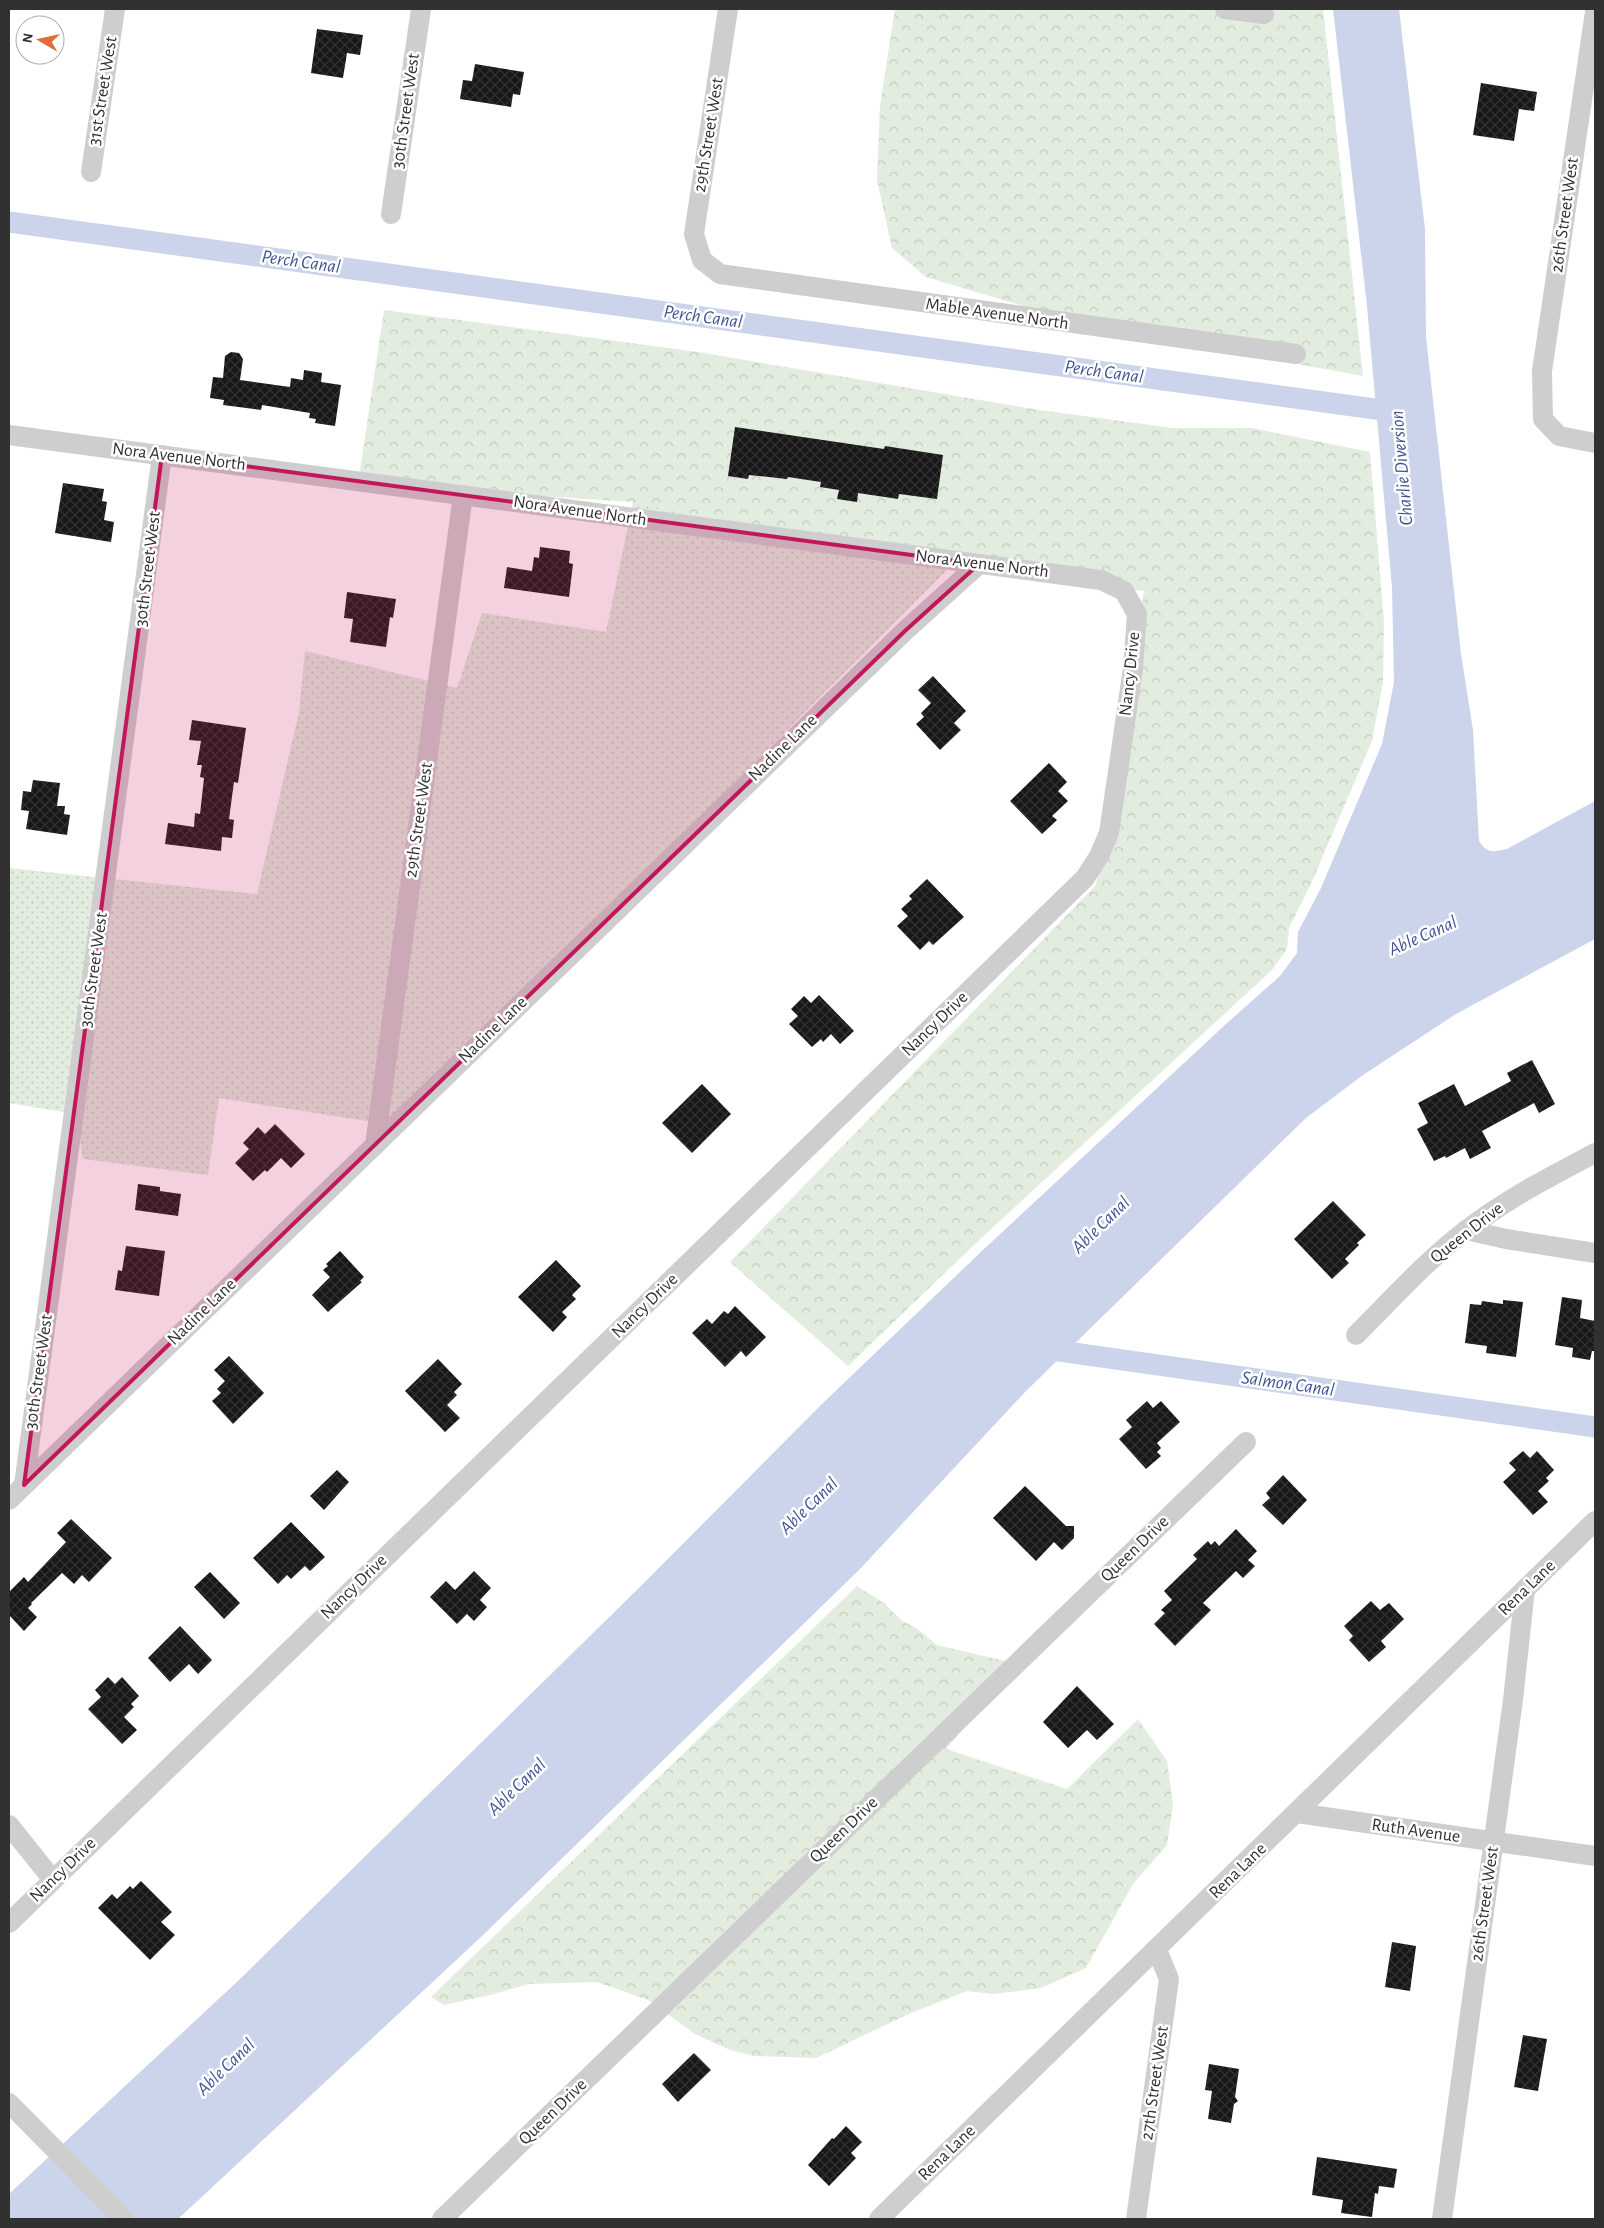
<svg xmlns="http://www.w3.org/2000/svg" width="1604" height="2228" viewBox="0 0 1604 2228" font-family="'Alegreya Sans',sans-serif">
	<defs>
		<pattern id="grass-dots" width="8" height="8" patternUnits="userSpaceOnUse" patternTransform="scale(1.25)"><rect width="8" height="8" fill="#e2eddf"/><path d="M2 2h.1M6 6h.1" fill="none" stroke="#c2ccc0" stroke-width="1.8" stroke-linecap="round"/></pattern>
		<pattern id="forest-crowns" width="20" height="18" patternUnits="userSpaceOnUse" patternTransform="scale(1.25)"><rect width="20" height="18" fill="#e2eddf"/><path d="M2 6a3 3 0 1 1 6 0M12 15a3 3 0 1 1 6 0" fill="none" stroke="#c2ccc0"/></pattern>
		<pattern id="building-cross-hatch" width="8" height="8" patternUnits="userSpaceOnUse" patternTransform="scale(1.25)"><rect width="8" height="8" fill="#181818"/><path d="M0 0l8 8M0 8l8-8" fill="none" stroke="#313131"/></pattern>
	</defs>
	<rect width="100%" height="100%" fill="#fff"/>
	<!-- grass -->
	<polygon fill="url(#grass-dots)" points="633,502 949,568 393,1125 219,1098 208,1175 83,1159 76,1114 9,1103 9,868 257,894 299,712 305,651 457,688 482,613 606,632"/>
	<!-- forest -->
	<g fill="url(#forest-crowns)">
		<polygon points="895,9 1323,9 1363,376 1198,346 1047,313 926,277 892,248 877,180 880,105"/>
		<polygon points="384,310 698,352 1033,409 1172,428 1252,428 1370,452 1384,622 1383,681 1372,741 1311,884 1289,928 1287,949 1272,970 976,1243 848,1366 730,1262 1096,885 1144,591 949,568 633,502 358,484"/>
		<polygon points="857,1586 884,1603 901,1620 919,1630 937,1645 1018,1664 946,1749 1067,1789 1138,1719 1167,1761 1173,1805 1167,1845 1133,1884 1086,1968 1041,1988 993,1994 967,1991 911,2013 816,2058 754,2056 730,2050 695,2034 648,2000 597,1982 529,1984 490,1995 444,2005 431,1997"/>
	</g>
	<!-- water -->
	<path fill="#ccd4ec" d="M1333,9H1399L1425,229L1426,337L1461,654L1473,730L1479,841C1488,854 1492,852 1507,849L1595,801V939L1456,1014L1363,1075L1306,1118L1025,1392L860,1569L481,1937L178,2219H9V2194L239,1980L642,1585L823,1403L984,1249L1226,1024L1280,976L1297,953L1298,932L1321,888L1382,744L1394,682L1392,588L1367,306Z"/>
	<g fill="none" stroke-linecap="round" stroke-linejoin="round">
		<!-- canal -->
		<g stroke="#ccd4ec" stroke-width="21">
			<polyline points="9,222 1397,412"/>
			<polyline points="1038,1348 1595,1427"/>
		</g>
	</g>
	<!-- building -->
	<g fill="url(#building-cross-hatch)">
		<polygon points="317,29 363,35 360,55 347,53 343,78 311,73"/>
		<polygon points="475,64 524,72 520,95 513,94 511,107 460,99 463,80 472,81"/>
		<polygon points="1481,83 1537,92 1534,111 1519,109 1514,141 1473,135"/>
		<polygon points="231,352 239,353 243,359 240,380 290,387 291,378 303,380 304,370 322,373 321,382 341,385 335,426 315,423 316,419 309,418 310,413 262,405 261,410 223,405 224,400 210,398 213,377 223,378 225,356"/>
		<polygon points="735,427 884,449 885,446 943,455 937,499 899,494 898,499 858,493 857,502 837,499 839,490 820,487 821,482 788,477 787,479 749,475 748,479 728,476"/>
		<polygon points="63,483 104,489 102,501 107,502 104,520 114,522 111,542 55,533"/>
		<polygon points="540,547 570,551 569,563 573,564 569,597 504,588 507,567 532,571 534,557 539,558"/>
		<polygon points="347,592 396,599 393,618 390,617 386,647 350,642 353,619 344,618"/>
		<polygon points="933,676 966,711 954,723 961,730 940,750 916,724 924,717 921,713 931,703 918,690"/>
		<polygon points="192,720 246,728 238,783 234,782 229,819 234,820 232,838 222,837 221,851 165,844 168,823 194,827 195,813 200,814 204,778 200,777 202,765 197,765 201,741 189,740"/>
		<polygon points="1049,763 1067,782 1058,791 1068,801 1052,816 1057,820 1042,834 1010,801"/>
		<polygon points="33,780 60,783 57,806 65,806 64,814 70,815 67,835 26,829 29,811 21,810 23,791 31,792"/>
		<polygon points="927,879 964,917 933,945 929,941 920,950 897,926 908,916 901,909 912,899 909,896"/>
		<polygon points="819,995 854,1031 840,1044 831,1034 823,1042 821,1039 812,1047 789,1024 798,1016 791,1009 804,996 811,1003"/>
		<polygon points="1532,1060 1555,1104 1539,1113 1534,1103 1482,1131 1491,1148 1470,1159 1465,1148 1446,1158 1445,1156 1434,1161 1417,1129 1428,1123 1418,1103 1454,1084 1465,1106 1511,1081 1507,1073"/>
		<polygon points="702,1084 731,1114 692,1153 662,1123"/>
		<polygon points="275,1124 305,1154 291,1168 281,1158 267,1172 265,1170 253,1181 235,1163 249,1149 243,1143 258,1127 265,1134"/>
		<polygon points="138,1184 160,1187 160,1191 181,1194 178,1216 135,1210"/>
		<polygon points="1333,1201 1366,1235 1357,1243 1359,1245 1345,1259 1349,1263 1332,1279 1294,1239"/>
		<polygon points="126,1246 165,1251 159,1296 115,1290 118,1270 122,1271"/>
		<polygon points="340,1251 364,1277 360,1281 362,1282 328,1312 312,1295 330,1277 323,1270 328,1266 326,1264"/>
		<polygon points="556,1260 581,1286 572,1295 576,1299 562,1312 567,1317 553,1332 518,1297"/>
		<polygon points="1562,1297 1582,1300 1580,1318 1595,1321 1595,1351 1592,1351 1590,1360 1572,1357 1573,1348 1555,1345"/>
		<polygon points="1503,1300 1523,1302 1516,1357 1486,1353 1487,1346 1465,1343 1470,1304 1481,1305 1482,1301 1503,1304"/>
		<polygon points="735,1306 766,1337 746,1357 741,1351 725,1367 692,1333 707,1319 712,1324 724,1311 728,1314"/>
		<polygon points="229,1356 264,1393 233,1424 212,1401 221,1393 217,1389 225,1381 214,1370"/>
		<polygon points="438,1359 462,1384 454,1392 457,1395 447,1405 460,1418 445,1432 405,1391"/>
		<polygon points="1147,1401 1153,1408 1161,1401 1180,1422 1157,1443 1161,1448 1157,1452 1161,1456 1146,1469 1119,1439 1132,1427 1126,1420"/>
		<polygon points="1523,1451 1530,1458 1537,1451 1554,1470 1546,1478 1549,1481 1538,1491 1548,1502 1533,1515 1503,1482 1516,1470 1509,1463"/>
		<polygon points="337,1470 349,1482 324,1510 310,1496"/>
		<polygon points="1283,1475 1307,1500 1283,1525 1262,1505 1270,1498 1266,1493"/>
		<polygon points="1025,1486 1066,1526 1074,1526 1074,1538 1062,1550 1054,1542 1036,1561 993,1518"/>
		<polygon points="71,1519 112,1558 89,1582 82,1575 74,1584 62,1573 31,1603 32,1604 28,1608 37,1617 24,1631 9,1615 9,1592 24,1577 28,1582 66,1542 57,1533"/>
		<polygon points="291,1522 325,1557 310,1571 305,1566 291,1579 287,1575 278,1584 253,1558"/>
		<polygon points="1236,1529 1257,1551 1248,1560 1255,1566 1243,1578 1236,1571 1203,1603 1211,1610 1175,1646 1154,1624 1165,1613 1161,1610 1172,1600 1164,1591 1197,1559 1193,1555 1208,1541 1211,1545 1215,1541 1219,1546"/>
		<polygon points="474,1571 491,1588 480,1600 487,1607 474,1621 467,1614 457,1624 430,1597 446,1581 455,1590"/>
		<polygon points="210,1572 240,1603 224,1619 194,1587"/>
		<polygon points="1371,1601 1380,1610 1389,1603 1404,1619 1381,1641 1386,1647 1369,1662 1349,1640 1353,1636 1344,1626"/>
		<polygon points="180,1626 212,1660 198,1674 189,1664 170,1682 148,1658"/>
		<polygon points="108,1677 115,1684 122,1677 139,1696 131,1704 134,1707 124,1717 137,1730 122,1744 88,1709 101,1697 95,1690"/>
		<polygon points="1077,1686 1114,1724 1097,1740 1087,1730 1068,1748 1043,1722"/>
		<polygon points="141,1881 172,1912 161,1922 175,1935 150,1960 98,1908 112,1894 117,1899 130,1886 133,1889"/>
		<polygon points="1392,1942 1416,1946 1410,1991 1385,1987"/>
		<polygon points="1523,2035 1547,2039 1538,2091 1514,2087"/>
		<polygon points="694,2053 711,2070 678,2102 662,2084"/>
		<polygon points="1209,2064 1239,2069 1235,2097 1238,2101 1234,2104 1231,2123 1208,2119 1212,2091 1205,2090"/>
		<polygon points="846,2126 862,2142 851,2153 856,2158 829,2186 808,2165 832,2138 834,2139"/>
		<polygon points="1317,2157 1397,2169 1394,2188 1379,2186 1378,2194 1375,2193 1372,2217 1341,2213 1343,2200 1312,2195"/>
	</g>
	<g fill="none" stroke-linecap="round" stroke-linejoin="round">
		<!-- minor -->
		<g stroke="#cecece" stroke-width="20">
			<polyline points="728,9 694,234 702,260 720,274 1296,354"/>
			<polyline points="1225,9 1264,14"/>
			<polyline points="1595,12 1542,371 1543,419 1559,436 1595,443"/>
			<polyline points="91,172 115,9"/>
			<polyline points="391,214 421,9"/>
			<polyline points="9,435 1101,580 1124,591 1137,614 1133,668 1109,833 1099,856 1085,878 9,1923"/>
			<polyline points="375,1145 463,495"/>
			<polyline points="1466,1230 1506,1239 1595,1253"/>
			<path d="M1356,1335C1391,1300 1425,1262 1464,1232C1504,1200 1550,1177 1595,1153"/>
			<polyline points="24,1485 162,455"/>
			<polyline points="9,1500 906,630 979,564"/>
			<polyline points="1297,1813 1595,1856"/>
			<polyline points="9,1825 53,1880"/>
			<polyline points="9,2103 124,2219"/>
			<polyline points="442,2219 1246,1442"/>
			<polyline points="879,2219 1595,1521"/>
			<polyline points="1136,2219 1169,1979 1157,1950"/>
			<polyline points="1442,2219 1513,1700 1525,1589"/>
		</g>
	</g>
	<!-- marked area -->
	<path fill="#c2185b" fill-opacity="0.2" stroke="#c2185b" stroke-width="4" stroke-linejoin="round" d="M162,455L979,564L906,630L24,1485Z"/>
	<g text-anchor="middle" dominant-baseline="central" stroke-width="5" stroke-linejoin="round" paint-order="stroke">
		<!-- street labels -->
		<g font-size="18" fill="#313131" stroke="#fff">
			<text transform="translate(103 91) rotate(-81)">31st Street West</text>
			<text transform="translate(406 111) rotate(-82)">30th Street West</text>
			<text transform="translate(709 135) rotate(-81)">29th Street West</text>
			<text transform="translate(1565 215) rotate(-82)">26th Street West</text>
			<text transform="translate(997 314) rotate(8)">Mable Avenue North</text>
			<text transform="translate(179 457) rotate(7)">Nora Avenue North</text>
			<text transform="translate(580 511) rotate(8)">Nora Avenue North</text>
			<text transform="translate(982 564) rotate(7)">Nora Avenue North</text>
			<text transform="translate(148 569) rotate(-83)">30th Street West</text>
			<text transform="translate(1130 674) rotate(-84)">Nancy Drive</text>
			<text transform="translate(783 748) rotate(-44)">Nadine Lane</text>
			<text transform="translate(419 820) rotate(-82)">29th Street West</text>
			<text transform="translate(94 970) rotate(-82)">30th Street West</text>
			<text transform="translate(935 1024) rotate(-44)">Nancy Drive</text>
			<text transform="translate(493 1030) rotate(-44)">Nadine Lane</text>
			<text transform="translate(1467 1233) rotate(-38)">Queen Drive</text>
			<text transform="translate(645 1306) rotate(-44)">Nancy Drive</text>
			<text transform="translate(202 1312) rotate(-44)">Nadine Lane</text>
			<text transform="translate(39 1372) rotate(-82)">30th Street West</text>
			<text transform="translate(1135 1549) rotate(-44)">Queen Drive</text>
			<text transform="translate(354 1587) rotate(-44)">Nancy Drive</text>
			<text transform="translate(1527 1588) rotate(-44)">Rena Lane</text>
			<text transform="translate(844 1830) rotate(-44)">Queen Drive</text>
			<text transform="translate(1416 1831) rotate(8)">Ruth Avenue</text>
			<text transform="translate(63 1870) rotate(-44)">Nancy Drive</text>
			<text transform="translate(1238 1871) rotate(-44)">Rena Lane</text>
			<text transform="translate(1485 1904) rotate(-82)">26th Street West</text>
			<text transform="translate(1155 2083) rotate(-82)">27th Street West</text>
			<text transform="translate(553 2112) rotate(-44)">Queen Drive</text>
			<text transform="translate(947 2153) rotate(-44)">Rena Lane</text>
		</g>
		<!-- water labels -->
		<g font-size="19" font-style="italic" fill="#405491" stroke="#fff">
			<text transform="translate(301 262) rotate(8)">Perch Canal</text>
			<text transform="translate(703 317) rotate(8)">Perch Canal</text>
			<text transform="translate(1104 372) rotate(8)">Perch Canal</text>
			<text transform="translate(1402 468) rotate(-95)">Charlie Diversion</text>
			<text transform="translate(1423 936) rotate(-24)">Able Canal</text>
			<text transform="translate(1101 1225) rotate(-44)">Able Canal</text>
			<text transform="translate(1288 1384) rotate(8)">Salmon Canal</text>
			<text transform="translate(809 1506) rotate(-44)">Able Canal</text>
			<text transform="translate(517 1787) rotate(-44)">Able Canal</text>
			<text transform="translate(226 2067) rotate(-44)">Able Canal</text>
		</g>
	</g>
	<!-- border -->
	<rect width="1604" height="2228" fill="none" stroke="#313131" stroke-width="20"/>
	<!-- north arrow -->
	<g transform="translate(40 40) rotate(279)"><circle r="24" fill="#ffffff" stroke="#adadad"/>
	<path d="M0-4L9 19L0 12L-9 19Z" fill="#e16b39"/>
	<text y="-8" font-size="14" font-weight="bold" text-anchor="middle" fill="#313131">N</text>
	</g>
</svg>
